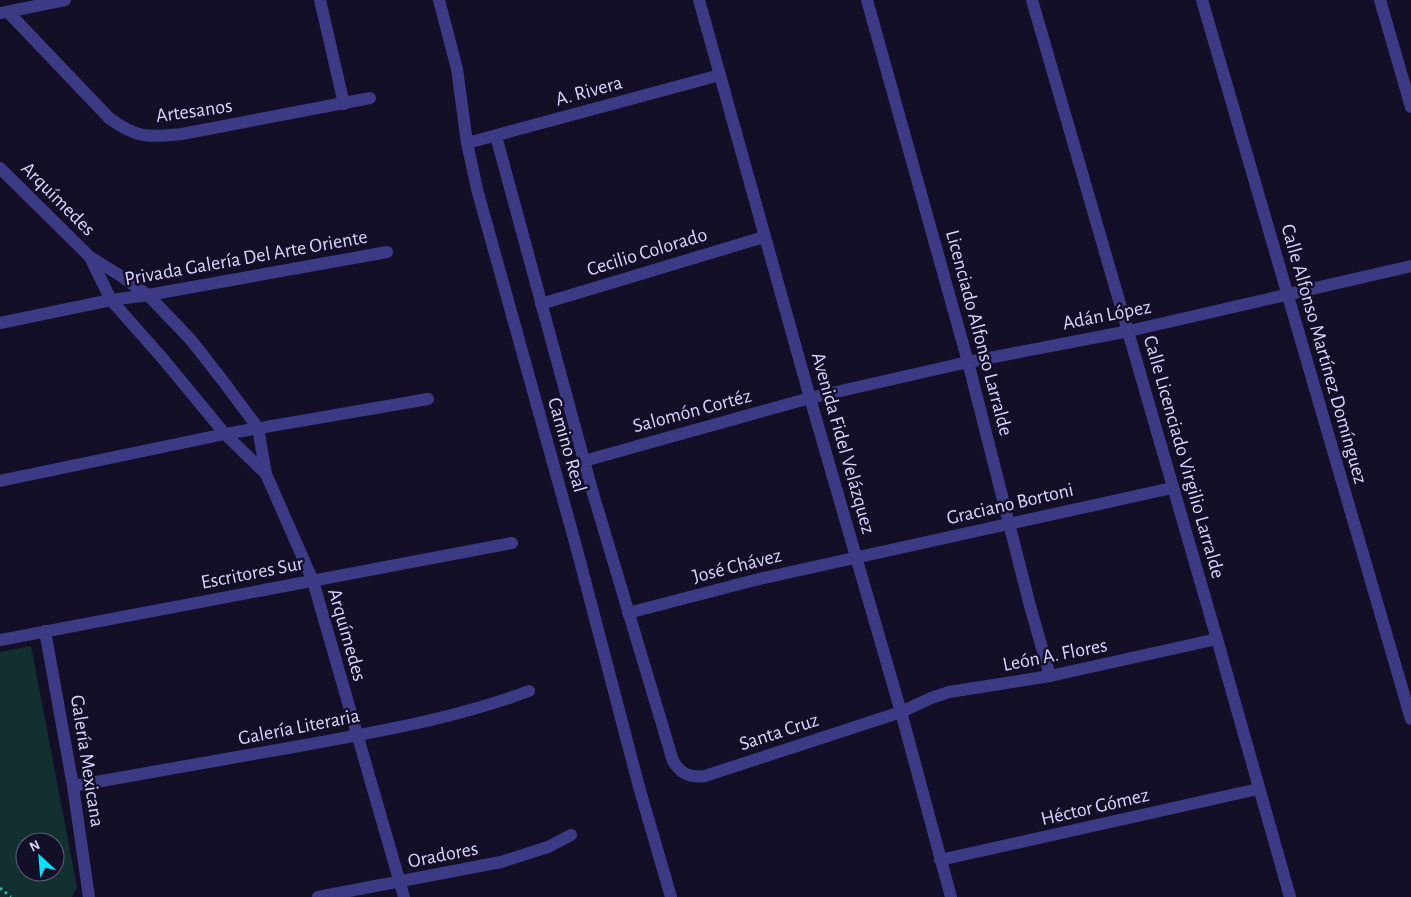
<svg xmlns="http://www.w3.org/2000/svg" width="1411" height="897" viewBox="0 0 1411 897" font-family="'Alegreya Sans',sans-serif">
	<rect width="100%" height="100%" fill="#130f26"/>
	<!-- green -->
	<path fill="#12302f" fill-rule="evenodd" d="M31,646L77,887L72,897H0V652ZM25,842H55V872H25Z"/>
	<g fill="none" stroke-linecap="round" stroke-linejoin="round">
		<!-- path -->
		<polyline stroke="#2fb8b0" stroke-width="3" stroke-dasharray="2.5 4" stroke-linecap="butt" points="0,888 11,897"/>
		<!-- minor -->
		<g stroke="#3d3a85" stroke-width="12">
			<polyline points="320,0 344,104"/>
			<polyline points="439,0 457,69 467,143 477,189 576,546 639,787 671,897"/>
			<polyline points="867,0 968,362 1030,606 1050,676"/>
			<polyline points="1032,0 1217,639 1290,897"/>
			<polyline points="1202,0 1411,719"/>
			<polyline points="1380,0 1411,107"/>
			<path d="M8,12L110,119C139,139 148,137 182,134L370,98"/>
			<polyline points="1,13 65,0"/>
			<path d="M496,136L592,490L673,761C681,774 690,778 705,776L901,712L931,698L949,692L1050,676L1217,639"/>
			<polyline points="467,143 720,75"/>
			<polyline points="0,168 90,257 121,276 148,295 191,340 223,381 258,428 266,474 313,581 404,897"/>
			<polyline points="90,257 111,300 164,360 225,434 266,474"/>
			<polyline points="541,304 764,237"/>
			<polyline points="0,323 111,300 148,295 387,252"/>
			<polyline points="584,461 810,398 901,712 951,897"/>
			<polyline points="0,481 225,434 428,399"/>
			<polyline points="628,613 755,580 1172,488"/>
			<polyline points="45,631 73,786 89,897"/>
			<polyline points="0,640 512,543"/>
			<path d="M73,786C150,773 227,759 305,745C381,731 457,718 529,691"/>
			<polyline points="940,860 1258,789"/>
			<polyline points="318,897 501,862 548,847 571,835"/>
		</g>
		<!-- tertiary -->
		<polyline stroke="#3d3a85" stroke-width="12" points="699,0 810,398 968,362 1129,331 1411,266"/>
	</g>
	<g text-anchor="middle" dominant-baseline="central" stroke-width="5" stroke-linejoin="round" paint-order="stroke">
		<!-- street labels -->
		<g font-size="20" fill="#d9d4ff" stroke="#130f26">
			<text transform="translate(589 91) rotate(-15)">A. Rivera</text>
			<text transform="translate(194 111) rotate(-8)">Artesanos</text>
			<text transform="translate(58 199) rotate(45)">Arquímedes</text>
			<text transform="translate(647 252) rotate(-17)">Cecilio Colorado</text>
			<text transform="translate(246 258) rotate(-10)">Privada Galería Del Arte Oriente</text>
			<text transform="translate(1107 315) rotate(-11)">Adán López</text>
			<text transform="translate(979 333) rotate(75)">Licenciado Alfonso Larralde</text>
			<text transform="translate(1324 354) rotate(74)">Calle Alfonso Martínez Domínguez</text>
			<text transform="translate(692 411) rotate(-15)">Salomón Cortéz</text>
			<text transform="translate(843 443) rotate(74)">Avenida Fidel Velázquez</text>
			<text transform="translate(567 445) rotate(74)">Camino Real</text>
			<text transform="translate(1184 457) rotate(74)">Calle Licenciado Virgilio Larralde</text>
			<text transform="translate(1010 504) rotate(-13)">Graciano Bortoni</text>
			<text transform="translate(737 566) rotate(-14)">José Chávez</text>
			<text transform="translate(252 573) rotate(-11)">Escritores Sur</text>
			<text transform="translate(347 635) rotate(74)">Arquímedes</text>
			<text transform="translate(1055 655) rotate(-11)">León A. Flores</text>
			<text transform="translate(299 727) rotate(-11)">Galería Literaria</text>
			<text transform="translate(779 732) rotate(-18)">Santa Cruz</text>
			<text transform="translate(87 761) rotate(81)">Galería Mexicana</text>
			<text transform="translate(1095 807) rotate(-13)">Héctor Gómez</text>
			<text transform="translate(443 855) rotate(-11)">Oradores</text>
		</g>
	</g>
	<!-- north arrow -->
	<g transform="translate(40 857) rotate(334)"><circle r="24" fill="#130f26" stroke="#625e7d"/>
	<path d="M0-4L9 19L0 12L-9 19Z" fill="#00e5ff"/>
	<text y="-8" font-size="14" font-weight="bold" text-anchor="middle" fill="#d9d4ff">N</text>
	</g>
</svg>
